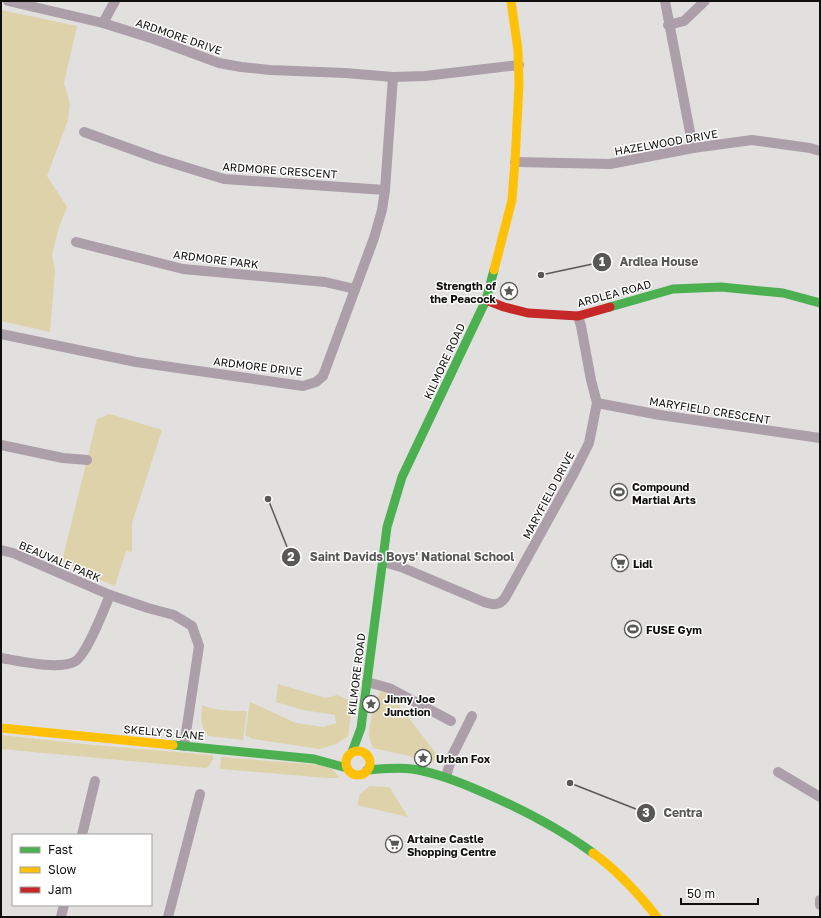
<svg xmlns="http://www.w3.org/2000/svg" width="821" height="918" viewBox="0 0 821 918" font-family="'Golos Text',sans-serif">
	<rect width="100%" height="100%" fill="#e1e0df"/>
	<!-- green -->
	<g fill="#ddd2aa">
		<polygon points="1,10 77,26 64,83 70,104 68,120 47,176 67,207 59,227 52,254 55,271 50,332 1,321"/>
		<polygon points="110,414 162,430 132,523 132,552 126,551 115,586 79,571 62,561 97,419"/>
		<polygon points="278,684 326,698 337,695 346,699 352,705 348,736 336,744 320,749 253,739 245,735 250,702 296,723 323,727 336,723 335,715 303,710 276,702"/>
		<path d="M383,690L388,691L438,756L431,763L405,755L373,748C371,743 370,740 369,735C369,726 375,695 383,690Z"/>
		<path d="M202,705C216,711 232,711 247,711L243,740L208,736C200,727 201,717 202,705Z"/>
		<polygon points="1,735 93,745 212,755 214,758 208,767 205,768 1,749"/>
		<polygon points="221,757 320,765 332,769 340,778 327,778 220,769"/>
		<polygon points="370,786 388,787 390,788 408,817 357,805 360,794"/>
	</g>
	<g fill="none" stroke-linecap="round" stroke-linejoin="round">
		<!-- street -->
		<g stroke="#ac9fa9" stroke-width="10">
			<polyline points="8,1 103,23 154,39 219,63 241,67 270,70 345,73 393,77 425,76 519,65"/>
			<polyline points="665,1 693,148"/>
			<polyline points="103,23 115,1"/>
			<polyline points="668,25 684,21 705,1"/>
			<polyline points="84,132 156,158 224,179 385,190"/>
			<polyline points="515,162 610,164 693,148 752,140 810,148 820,151"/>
			<polyline points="76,242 183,269 325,282 355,289"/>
			<polyline points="1,334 136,362 303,386 316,382 323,376 374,238 382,210 385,190 393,77"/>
			<polyline points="597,403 660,415 820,438"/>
			<polyline points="1,445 63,458 87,460"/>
			<polyline points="1,550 13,553 110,595 148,608 174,615 192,626 199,646 184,746"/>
			<path d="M383,562L401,567L484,602C493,605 499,606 505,598L574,473L589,443L597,403L591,380L581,326L578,316"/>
			<path d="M1,658C19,661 57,670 74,662C86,657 104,609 110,595"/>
			<polyline points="367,682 389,688 451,721"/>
			<polyline points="778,772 820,797"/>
			<polyline points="446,777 452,756 472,716"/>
			<polyline points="82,835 95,781"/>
			<polyline points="820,900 820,905"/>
			<polyline points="61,917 64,905"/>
			<polyline points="168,917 200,794"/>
		</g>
		<!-- fast -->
		<g stroke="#4caf50" stroke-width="9">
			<polyline points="610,307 673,289 721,287 783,293 820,303"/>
			<polyline points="173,745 314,759 347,768"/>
			<polyline points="352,752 361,728 387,527 402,477 486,300 494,270"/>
			<path d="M367,770C382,769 397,767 412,769C433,772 454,780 473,788C516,806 556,826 593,853"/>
		</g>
		<!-- slow -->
		<g stroke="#ffc107" stroke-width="9">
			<polyline points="494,270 512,200 515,162 519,85 518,50 511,1"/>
			<polyline points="1,728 173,745"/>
			<circle cx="358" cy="763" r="12"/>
			<path d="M593,853C618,871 638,893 657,917"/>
		</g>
		<!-- jam -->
		<polyline stroke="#c62828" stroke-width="9" points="486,300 504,307 528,313 578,316 610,307"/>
	</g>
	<!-- icons -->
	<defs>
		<g id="sight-ring" transform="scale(0.9)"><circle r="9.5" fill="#fff" stroke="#585857" stroke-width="1.5"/><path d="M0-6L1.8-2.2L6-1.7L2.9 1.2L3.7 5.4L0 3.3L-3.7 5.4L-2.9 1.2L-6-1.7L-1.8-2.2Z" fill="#585857"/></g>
		<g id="stadium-ring" transform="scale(0.9)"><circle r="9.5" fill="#fff" stroke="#585857" stroke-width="1.5"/><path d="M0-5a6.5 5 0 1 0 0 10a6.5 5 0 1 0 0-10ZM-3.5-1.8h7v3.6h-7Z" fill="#585857"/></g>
		<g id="supermarket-ring" transform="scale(0.9)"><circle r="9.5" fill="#fff" stroke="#585857" stroke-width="1.5"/><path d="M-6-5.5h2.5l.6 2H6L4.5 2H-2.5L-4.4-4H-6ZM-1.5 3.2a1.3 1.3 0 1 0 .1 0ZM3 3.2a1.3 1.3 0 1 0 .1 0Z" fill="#585857"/></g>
	</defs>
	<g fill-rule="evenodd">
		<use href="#sight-ring" x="509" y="291"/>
		<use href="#stadium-ring" x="619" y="492"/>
		<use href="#supermarket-ring" x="620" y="563"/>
		<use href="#stadium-ring" x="633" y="629"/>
		<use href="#sight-ring" x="371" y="704"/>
		<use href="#sight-ring" x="423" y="758"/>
		<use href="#supermarket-ring" x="394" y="844"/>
	</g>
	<g text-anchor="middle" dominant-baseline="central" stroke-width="3" stroke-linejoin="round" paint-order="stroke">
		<!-- street labels -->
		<g font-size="11" fill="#0f0f0e" stroke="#fff">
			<text transform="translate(179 36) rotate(19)">ARDMORE DRIVE</text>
			<text transform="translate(666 142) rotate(-10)">HAZELWOOD DRIVE</text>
			<text transform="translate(280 170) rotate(4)">ARDMORE CRESCENT</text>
			<text transform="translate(216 259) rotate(7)">ARDMORE PARK</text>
			<text transform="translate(614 293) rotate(-15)">ARDLEA ROAD</text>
			<text transform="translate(444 361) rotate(-65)">KILMORE ROAD</text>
			<text transform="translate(258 366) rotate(7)">ARDMORE DRIVE</text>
			<text transform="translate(710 410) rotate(9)">MARYFIELD CRESCENT</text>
			<text transform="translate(548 495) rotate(-62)">MARYFIELD DRIVE</text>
			<text transform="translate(60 561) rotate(23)">BEAUVALE PARK</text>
			<text transform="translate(356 674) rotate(-83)">KILMORE ROAD</text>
			<text transform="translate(164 732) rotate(5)">SKELLY'S LANE</text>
		</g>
		<!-- poi labels -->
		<g font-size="11" font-weight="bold" fill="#0f0f0e" stroke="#fff" text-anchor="start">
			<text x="496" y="285" text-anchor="end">Strength of<tspan x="496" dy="13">the Peacock</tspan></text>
			<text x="632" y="486">Compound<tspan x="632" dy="13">Martial Arts</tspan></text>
			<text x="633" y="563">Lidl</text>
			<text x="646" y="629">FUSE Gym</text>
			<text x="384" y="698">Jinny Joe<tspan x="384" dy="13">Junction</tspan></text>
			<text x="436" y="758">Urban Fox</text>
			<text x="407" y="838">Artaine Castle<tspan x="407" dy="13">Shopping Centre</tspan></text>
		</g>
	</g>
	<!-- callouts -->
	<path fill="none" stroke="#585857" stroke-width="1.5" d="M541 275L602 262M268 499L291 557M570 783L646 813"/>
	<g fill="#585857" stroke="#fff" stroke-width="1.5">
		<circle cx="541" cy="275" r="4"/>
		<circle cx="268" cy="499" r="4"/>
		<circle cx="570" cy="783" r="4"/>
		<circle cx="602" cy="262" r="10"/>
		<circle cx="291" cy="557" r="10"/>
		<circle cx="646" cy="813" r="10"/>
	</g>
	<g font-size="12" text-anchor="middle" font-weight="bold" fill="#fff">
		<text x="602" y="266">1</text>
		<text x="291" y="561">2</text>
		<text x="646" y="817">3</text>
	</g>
	<g font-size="12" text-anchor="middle" font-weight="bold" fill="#585857" stroke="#fff" stroke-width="3" stroke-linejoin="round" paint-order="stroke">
		<text x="659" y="266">Ardlea House</text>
		<text x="412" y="561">Saint Davids Boys' National School</text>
		<text x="683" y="817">Centra</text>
	</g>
	<!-- border -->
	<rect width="821" height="918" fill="none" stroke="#0f0f0e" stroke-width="4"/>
	<!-- legend -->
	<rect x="12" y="834" width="140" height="72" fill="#ffffff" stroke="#9f9f9f"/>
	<rect x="20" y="847" width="20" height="6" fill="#4caf50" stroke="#9f9f9f"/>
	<text x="48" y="854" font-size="12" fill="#0f0f0e">Fast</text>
	<rect x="20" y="867" width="20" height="6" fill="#ffc107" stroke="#9f9f9f"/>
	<text x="48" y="874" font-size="12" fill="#0f0f0e">Slow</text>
	<rect x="20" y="887" width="20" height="6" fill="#c62828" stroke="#9f9f9f"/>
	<text x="48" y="894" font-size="12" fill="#0f0f0e">Jam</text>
	<!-- scale -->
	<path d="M681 898v6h77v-6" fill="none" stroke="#0f0f0e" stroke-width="2"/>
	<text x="687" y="898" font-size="12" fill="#0f0f0e" stroke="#ffffff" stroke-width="3" paint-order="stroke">50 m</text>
</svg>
